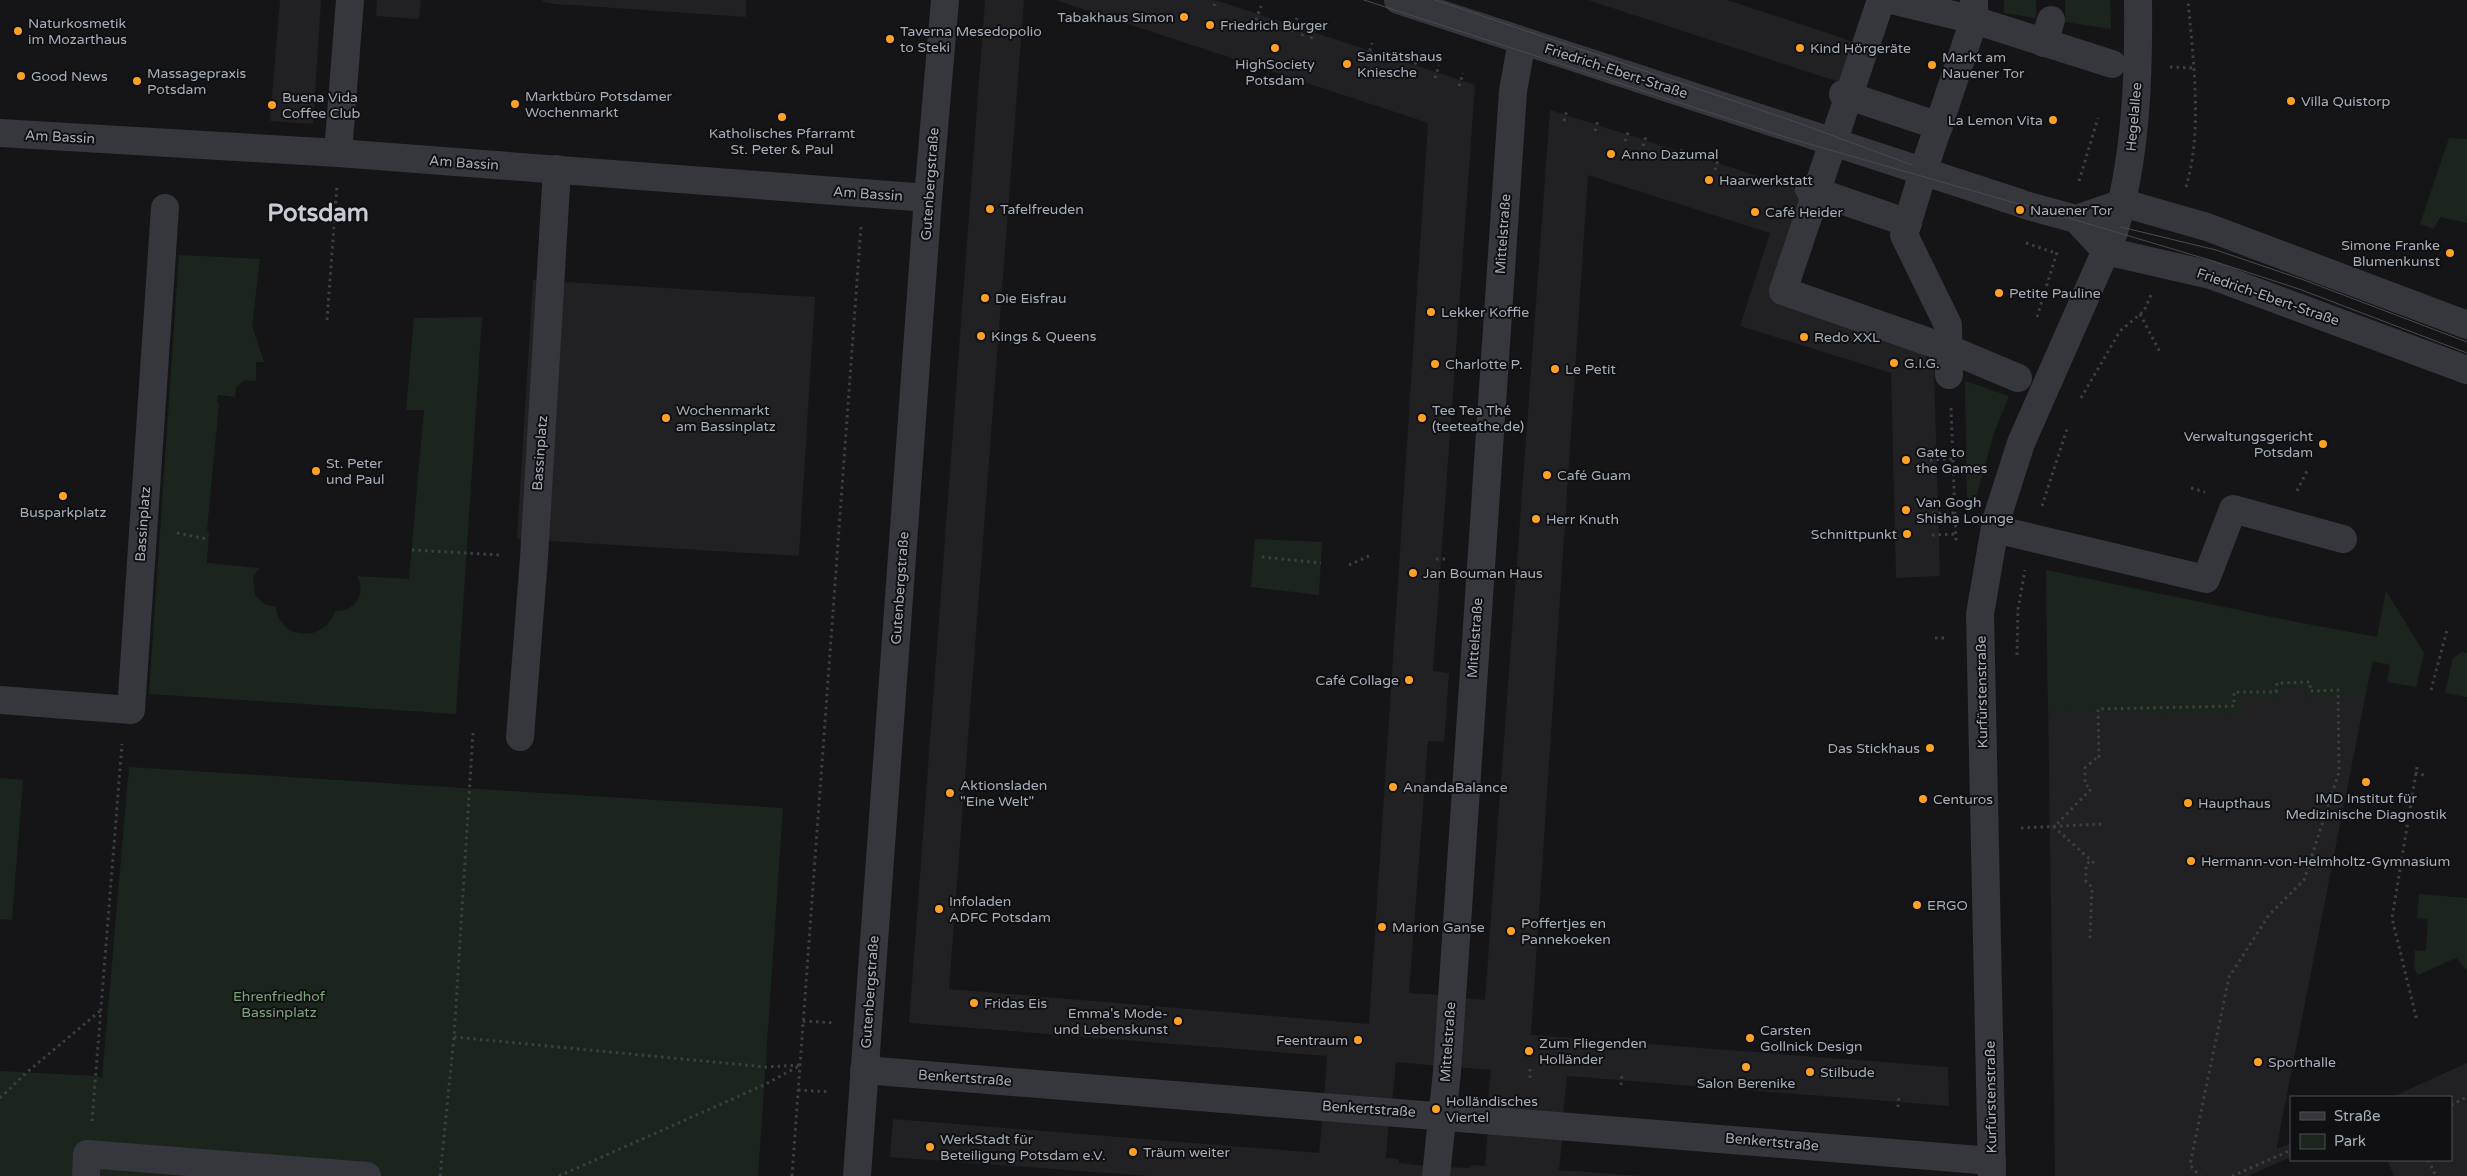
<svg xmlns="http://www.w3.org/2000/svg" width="2467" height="1176" viewBox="0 0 2467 1176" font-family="'Varela Round',sans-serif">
	<rect width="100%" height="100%" fill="#151517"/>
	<!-- built -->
	<g fill="#212124">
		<polygon points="280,0 321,0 313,124 270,121"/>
		<polygon points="377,0 421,0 419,19 376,16"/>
		<polygon points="543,0 746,0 746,17 556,4 543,2"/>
		<polygon points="985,0 1024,0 949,989 1369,1024 1428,123 1056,0 1215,0 1475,85 1433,671 1449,673 1444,742 1428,741 1409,993 1444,995 1439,1066 1396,1062 1392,1103 1324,1098 1327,1056 909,1023"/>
		<polygon points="1588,0 1727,0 1860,44 1842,83"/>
		<polygon points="1550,110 1808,192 1773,296 1926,350 1927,368 1934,370 1940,576 1896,578 1891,373 1740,326 1770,233 1588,175 1531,1035 1948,1067 1949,1106 1567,1076 1563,1116 1487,1110 1491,1070 1455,1067 1461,998 1485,1000"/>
		<polygon points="533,280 815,297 799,556 517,539"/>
		<polygon points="2046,570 2295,623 2377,637 2277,1145 2277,1149 2291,1143 2291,1157 2248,1176 2055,1176"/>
		<polygon points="2467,1063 2467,1176 2394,1176 2387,1160 2451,1160 2451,1097 2392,1097"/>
		<polygon points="1323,1114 1389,1119 1386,1158 1399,1159 1399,1163 1426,1166 1426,1176 1148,1176 890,1157 893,1119 1319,1153"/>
		<polygon points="1488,1127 1563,1132 1559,1170 1642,1176 1445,1176 1446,1167 1470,1168 1471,1165 1485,1166"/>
	</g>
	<!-- green -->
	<g fill="#1c251d">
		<polygon points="2004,0 2036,0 2036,18 2004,13"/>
		<polygon points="2065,0 2110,0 2111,29 2065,22"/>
		<polygon points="2449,138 2467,139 2467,223 2440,217 2434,229 2420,224"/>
		<path d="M179,255L260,259L252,326L264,362H256V381L245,380L236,387L235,397L218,395L217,403H219L207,530L209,531L207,563L259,568L253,577L255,595L264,604L276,607C279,641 325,643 335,611C355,612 367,594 357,576L409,579L424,410H406L414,318L482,317L456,714L149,694Z"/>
		<polygon points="1965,381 2009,396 1994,433 1973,508 1967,506"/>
		<polygon points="1255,539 1322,542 1319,595 1251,587"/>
		<polygon points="2046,570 2297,622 2377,637 2386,591 2424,653 2416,687 2387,682 2390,665 2373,661 2365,696 2305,698 2304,687 2284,688 2284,699 2242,700 2243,714 2141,716 2141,711 2048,712"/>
		<polygon points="2462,652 2467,653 2467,697 2445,693 2453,658"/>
		<polygon points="129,767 783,808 758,1176 0,1176 0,1071 96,1076 102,1078"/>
		<polygon points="0,778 23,780 12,920 0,919"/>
		<polygon points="2419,894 2467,898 2467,971 2456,958 2418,975 2414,968 2415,950 2426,951 2428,919 2417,918"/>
	</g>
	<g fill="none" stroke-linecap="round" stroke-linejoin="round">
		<!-- path -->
		<g stroke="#3b3e43" stroke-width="3" stroke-dasharray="2.5 4" stroke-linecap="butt">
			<polyline points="1214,6 1216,0"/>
			<polyline points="1256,20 1261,6"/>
			<polyline points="1292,32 1297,18"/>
			<polyline points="1302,36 1306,21"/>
			<polyline points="1311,39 1316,24"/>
			<polyline points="1368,57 1372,43"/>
			<polyline points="2170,67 2194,68"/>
			<polyline points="1413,71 1417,58"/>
			<polyline points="1435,78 1439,65"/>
			<polyline points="1459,86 1463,73"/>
			<polyline points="1564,121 1567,110"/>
			<polyline points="1595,131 1598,120"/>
			<polyline points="1625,141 1629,130"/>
			<polyline points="1643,146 1646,136"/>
			<polyline points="1679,158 1682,148"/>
			<polyline points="1715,170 1718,160"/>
			<polyline points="2079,181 2098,118"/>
			<polyline points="1765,186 1768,176"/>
			<path d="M2186,187C2203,131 2193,58 2188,0"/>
			<polyline points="2026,243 2058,254"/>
			<polyline points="2140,314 2161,354"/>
			<polyline points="2037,317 2058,249"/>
			<polyline points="327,320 337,186"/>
			<polyline points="2081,398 2120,331 2144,311 2151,295"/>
			<polyline points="1951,408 1956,542"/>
			<polyline points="1930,460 1952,459"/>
			<polyline points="2191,488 2205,492"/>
			<polyline points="2297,491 2308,469"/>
			<polyline points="2042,506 2067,429"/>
			<polyline points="1932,513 1955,513"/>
			<polyline points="177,533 208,539"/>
			<polyline points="1932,535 1955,534"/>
			<polyline points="412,550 501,555"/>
			<polyline points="1262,557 1321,563"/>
			<polyline points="1436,559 1446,559"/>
			<polyline points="1349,565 1371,555"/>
			<polyline points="1935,638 1947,638"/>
			<polyline points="2017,655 2018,609 2025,570"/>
			<polyline points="2431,690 2447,630"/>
			<polyline points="2417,767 2392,918 2417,1021"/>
			<polyline points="2415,773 2424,775"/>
			<polyline points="2021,828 2102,824"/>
			<polyline points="2094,863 2054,827 2091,789 2085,784 2085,768 2095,759 2099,759 2098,709 2234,706 2234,692 2276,692 2277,683 2310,682 2310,691 2338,690 2339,772 2304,880 2269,915 2229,977 2190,1165 2200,1176"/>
			<polyline points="2090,938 2092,887 2086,882 2086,865 2091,860"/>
			<polyline points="803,1021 835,1023"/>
			<polyline points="454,1037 766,1067 800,1065"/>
			<polyline points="1530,1078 1530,1067"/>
			<polyline points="1621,1085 1622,1074"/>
			<polyline points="798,1090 830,1092"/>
			<polyline points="0,1098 26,1073 100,1011"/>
			<polyline points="2451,1105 2467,1097"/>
			<polyline points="1898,1107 1899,1095"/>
			<polyline points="92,1121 122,744"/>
			<polyline points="2428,1160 2436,1176"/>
			<polyline points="440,1176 454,1037 473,733"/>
			<polyline points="559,1176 764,1085 799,1066"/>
			<polyline points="792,1176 861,226"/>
			<polyline points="2232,1176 2291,1150"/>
		</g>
		<!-- minor -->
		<g stroke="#35373c" stroke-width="28">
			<polyline points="1398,0 2020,203"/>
			<polyline points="1881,0 1783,291 1949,349 2018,378"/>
			<polyline points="1891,0 1974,20 2112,64"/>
			<polyline points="2044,43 2051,20"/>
			<polyline points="1843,94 1939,126"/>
			<polyline points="0,133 338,153 928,198"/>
			<polyline points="338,153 350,0"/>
			<polyline points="1809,189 1908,223"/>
			<polyline points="2025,205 2076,219 2123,203 2207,227 2467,325"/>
			<polyline points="2076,219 2106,251 2211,275 2467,370"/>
			<polyline points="1949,375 1948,325 1904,235 1923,172 1974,20 1974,0"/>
			<polyline points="1995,529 2206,579 2233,509 2343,539"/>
			<polyline points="0,700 131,710 165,208"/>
			<polyline points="520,737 534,558 557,169"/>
			<polyline points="864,1070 1992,1161"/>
			<polyline points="86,1176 87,1154 367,1176"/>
			<polyline points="857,1176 928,198 945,0"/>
			<polyline points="1436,1176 1447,1072 1513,91 1522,41"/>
			<path d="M1992,1176L1980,614L1996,521L2021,443L2114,232C2136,157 2139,78 2138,0"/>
		</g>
		<!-- tram -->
		<g stroke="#484b51" stroke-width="1">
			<polyline points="1364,0 1788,138 2019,204"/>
			<polyline points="1435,0 1793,121 1912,165"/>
			<polyline points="2025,205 2213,261 2299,289 2467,353"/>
			<polyline points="2121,227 2216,250 2304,280 2467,342"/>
		</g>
	</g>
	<!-- markers -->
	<g fill="#ffa125" stroke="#101012" stroke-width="2">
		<circle cx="1184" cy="17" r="5"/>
		<circle cx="1210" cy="25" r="5"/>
		<circle cx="18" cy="31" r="5"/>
		<circle cx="890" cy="39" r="5"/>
		<circle cx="1275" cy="48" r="5"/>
		<circle cx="1800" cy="48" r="5"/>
		<circle cx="1347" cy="64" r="5"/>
		<circle cx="1932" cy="65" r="5"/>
		<circle cx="21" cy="76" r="5"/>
		<circle cx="137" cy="81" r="5"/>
		<circle cx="2291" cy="101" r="5"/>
		<circle cx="515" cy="104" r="5"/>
		<circle cx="272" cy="105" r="5"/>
		<circle cx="782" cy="117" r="5"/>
		<circle cx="2053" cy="120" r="5"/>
		<circle cx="1611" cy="154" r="5"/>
		<circle cx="1709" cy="180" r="5"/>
		<circle cx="990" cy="209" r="5"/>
		<circle cx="2020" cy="210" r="5"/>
		<circle cx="1755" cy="212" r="5"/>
		<circle cx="2450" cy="253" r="5"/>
		<circle cx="1999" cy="293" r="5"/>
		<circle cx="985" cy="298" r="5"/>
		<circle cx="1431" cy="312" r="5"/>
		<circle cx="981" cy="336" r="5"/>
		<circle cx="1804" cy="337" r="5"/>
		<circle cx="1894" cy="363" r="5"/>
		<circle cx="1435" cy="364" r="5"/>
		<circle cx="1555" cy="369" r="5"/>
		<circle cx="666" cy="418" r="5"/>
		<circle cx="1422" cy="418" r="5"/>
		<circle cx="2323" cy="444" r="5"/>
		<circle cx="1906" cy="460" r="5"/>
		<circle cx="316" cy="471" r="5"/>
		<circle cx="1547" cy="475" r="5"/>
		<circle cx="63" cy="496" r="5"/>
		<circle cx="1906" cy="510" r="5"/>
		<circle cx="1536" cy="519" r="5"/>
		<circle cx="1907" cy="534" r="5"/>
		<circle cx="1413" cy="573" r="5"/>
		<circle cx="1409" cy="680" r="5"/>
		<circle cx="1930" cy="748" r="5"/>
		<circle cx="2366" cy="782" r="5"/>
		<circle cx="1393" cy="787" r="5"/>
		<circle cx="950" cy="793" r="5"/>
		<circle cx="1923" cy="799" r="5"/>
		<circle cx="2188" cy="803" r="5"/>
		<circle cx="2191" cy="861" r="5"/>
		<circle cx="1917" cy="905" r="5"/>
		<circle cx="939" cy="909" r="5"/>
		<circle cx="1382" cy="927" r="5"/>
		<circle cx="1511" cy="931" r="5"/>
		<circle cx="974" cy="1003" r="5"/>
		<circle cx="1178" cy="1021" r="5"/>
		<circle cx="1750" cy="1038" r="5"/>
		<circle cx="1358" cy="1040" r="5"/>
		<circle cx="1529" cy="1051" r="5"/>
		<circle cx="2258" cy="1062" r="5"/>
		<circle cx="1746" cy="1067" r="5"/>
		<circle cx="1810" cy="1072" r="5"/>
		<circle cx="1436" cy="1109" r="5"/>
		<circle cx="930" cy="1147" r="5"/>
		<circle cx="1133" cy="1152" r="5"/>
	</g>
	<g text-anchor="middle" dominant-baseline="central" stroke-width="4" stroke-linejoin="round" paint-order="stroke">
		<!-- poi labels -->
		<g font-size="14" fill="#a6adb8" stroke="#101012" text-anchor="start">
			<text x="1174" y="17" text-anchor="end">Tabakhaus Simon</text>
			<text x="28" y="23">Naturkosmetik<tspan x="28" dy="16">im Mozarthaus</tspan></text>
			<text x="1220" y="25">Friedrich Burger</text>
			<text x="900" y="31">Taverna Mesedopolio<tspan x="900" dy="16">to Steki</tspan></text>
			<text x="1810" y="48">Kind Hörgeräte</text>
			<text x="1357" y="56">Sanitätshaus<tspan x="1357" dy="16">Kniesche</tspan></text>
			<text x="1942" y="57">Markt am<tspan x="1942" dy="16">Nauener Tor</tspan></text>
			<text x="1275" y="64" text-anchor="middle">HighSociety<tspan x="1275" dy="16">Potsdam</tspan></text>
			<text x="147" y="73">Massagepraxis<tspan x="147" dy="16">Potsdam</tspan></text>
			<text x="31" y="76">Good News</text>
			<text x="525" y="96">Marktbüro Potsdamer<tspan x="525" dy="16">Wochenmarkt</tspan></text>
			<text x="282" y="97">Buena Vida<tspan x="282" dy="16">Coffee Club</tspan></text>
			<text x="2301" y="101">Villa Quistorp</text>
			<text x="2043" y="120" text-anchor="end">La Lemon Vita</text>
			<text x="782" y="133" text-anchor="middle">Katholisches Pfarramt<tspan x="782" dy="16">St. Peter &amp; Paul</tspan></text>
			<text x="1621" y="154">Anno Dazumal</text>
			<text x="1719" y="180">Haarwerkstatt</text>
			<text x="1000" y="209">Tafelfreuden</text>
			<text x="2030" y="210">Nauener Tor</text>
			<text x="1765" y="212">Café Heider</text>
			<text x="2440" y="245" text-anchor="end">Simone Franke<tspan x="2440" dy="16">Blumenkunst</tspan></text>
			<text x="2009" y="293">Petite Pauline</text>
			<text x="995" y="298">Die Eisfrau</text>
			<text x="1441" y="312">Lekker Koffie</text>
			<text x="991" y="336">Kings &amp; Queens</text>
			<text x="1814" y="337">Redo XXL</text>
			<text x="1904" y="363">G.I.G.</text>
			<text x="1445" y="364">Charlotte P.</text>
			<text x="1565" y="369">Le Petit</text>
			<text x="676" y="410">Wochenmarkt<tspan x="676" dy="16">am Bassinplatz</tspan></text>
			<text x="1432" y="410">Tee Tea Thé<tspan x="1432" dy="16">(teeteathe.de)</tspan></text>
			<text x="2313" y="436" text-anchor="end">Verwaltungsgericht<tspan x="2313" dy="16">Potsdam</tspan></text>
			<text x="1916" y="452">Gate to<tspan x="1916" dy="16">the Games</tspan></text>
			<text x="326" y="463">St. Peter<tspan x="326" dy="16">und Paul</tspan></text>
			<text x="1557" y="475">Café Guam</text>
			<text x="1916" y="502">Van Gogh<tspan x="1916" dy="16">Shisha Lounge</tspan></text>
			<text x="63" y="512" text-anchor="middle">Busparkplatz</text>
			<text x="1546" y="519">Herr Knuth</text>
			<text x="1897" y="534" text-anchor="end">Schnittpunkt</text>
			<text x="1423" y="573">Jan Bouman Haus</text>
			<text x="1399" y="680" text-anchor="end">Café Collage</text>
			<text x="1920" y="748" text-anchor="end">Das Stickhaus</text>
			<text x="960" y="785">Aktionsladen<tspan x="960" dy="16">"Eine Welt"</tspan></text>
			<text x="1403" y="787">AnandaBalance</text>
			<text x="2366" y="798" text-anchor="middle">IMD Institut für<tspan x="2366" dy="16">Medizinische Diagnostik</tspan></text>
			<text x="1933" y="799">Centuros</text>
			<text x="2198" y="803">Haupthaus</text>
			<text x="2201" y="861">Hermann-von-Helmholtz-Gymnasium</text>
			<text x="949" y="901">Infoladen<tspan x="949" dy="16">ADFC Potsdam</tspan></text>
			<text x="1927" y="905">ERGO</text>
			<text x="1521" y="923">Poffertjes en<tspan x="1521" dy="16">Pannekoeken</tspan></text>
			<text x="1392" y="927">Marion Ganse</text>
			<text x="984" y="1003">Fridas Eis</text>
			<text x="1168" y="1013" text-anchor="end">Emma's Mode-<tspan x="1168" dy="16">und Lebenskunst</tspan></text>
			<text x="1760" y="1030">Carsten<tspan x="1760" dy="16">Gollnick Design</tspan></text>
			<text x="1348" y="1040" text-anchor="end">Feentraum</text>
			<text x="1539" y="1043">Zum Fliegenden<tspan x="1539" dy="16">Holländer</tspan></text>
			<text x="2268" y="1062">Sporthalle</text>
			<text x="1820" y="1072">Stilbude</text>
			<text x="1746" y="1083" text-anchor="middle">Salon Berenike</text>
			<text x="1446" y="1101">Holländisches<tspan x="1446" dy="16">Viertel</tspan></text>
			<text x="940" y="1139">WerkStadt für<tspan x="940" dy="16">Beteiligung Potsdam e.V.</tspan></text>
			<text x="1143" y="1152">Träum weiter</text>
		</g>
		<!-- street labels -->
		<g font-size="14" fill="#a6adb8" stroke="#101012">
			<text transform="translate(1616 71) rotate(18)">Friedrich-Ebert-Straße</text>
			<text transform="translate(2134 117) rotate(-85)">Hegelallee</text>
			<text transform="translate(60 137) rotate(3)">Am Bassin</text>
			<text transform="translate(464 163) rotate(4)">Am Bassin</text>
			<text transform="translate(930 184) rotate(-86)">Gutenbergstraße</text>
			<text transform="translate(868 194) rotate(4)">Am Bassin</text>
			<text transform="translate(1503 234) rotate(-86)">Mittelstraße</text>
			<text transform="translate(2268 297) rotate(19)">Friedrich-Ebert-Straße</text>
			<text transform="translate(540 453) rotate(-86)">Bassinplatz</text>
			<text transform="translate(143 524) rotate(-86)">Bassinplatz</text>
			<text transform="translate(900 588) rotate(-86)">Gutenbergstraße</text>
			<text transform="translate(1475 638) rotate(-86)">Mittelstraße</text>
			<text transform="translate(1982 692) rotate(-91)">Kurfürstenstraße</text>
			<text transform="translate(870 992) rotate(-86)">Gutenbergstraße</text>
			<text transform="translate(1448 1042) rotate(-86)">Mittelstraße</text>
			<text transform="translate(965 1078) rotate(4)">Benkertstraße</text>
			<text transform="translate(1991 1097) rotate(-91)">Kurfürstenstraße</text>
			<text transform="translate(1369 1109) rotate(4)">Benkertstraße</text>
			<text transform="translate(1772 1142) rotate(5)">Benkertstraße</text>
		</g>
		<!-- park labels -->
		<g font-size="14" fill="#7ca47b" stroke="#101012">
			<text x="279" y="996">Ehrenfriedhof<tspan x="279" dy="16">Bassinplatz</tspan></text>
		</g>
		<!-- town labels -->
		<g font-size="24" font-weight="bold" fill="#c7cbd4" stroke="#101012">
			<text x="318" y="213">Potsdam</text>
		</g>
	</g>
	<!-- legend -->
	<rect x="2290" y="1096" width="162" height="65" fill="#101012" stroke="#4c4f54"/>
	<rect x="2300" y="1112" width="25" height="8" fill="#35373c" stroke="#4c4f54"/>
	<text x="2334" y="1121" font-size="15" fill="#a6adb8">Straße</text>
	<rect x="2300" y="1134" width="25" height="15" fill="#1c251d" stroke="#4c4f54"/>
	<text x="2334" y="1146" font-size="15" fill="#a6adb8">Park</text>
</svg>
